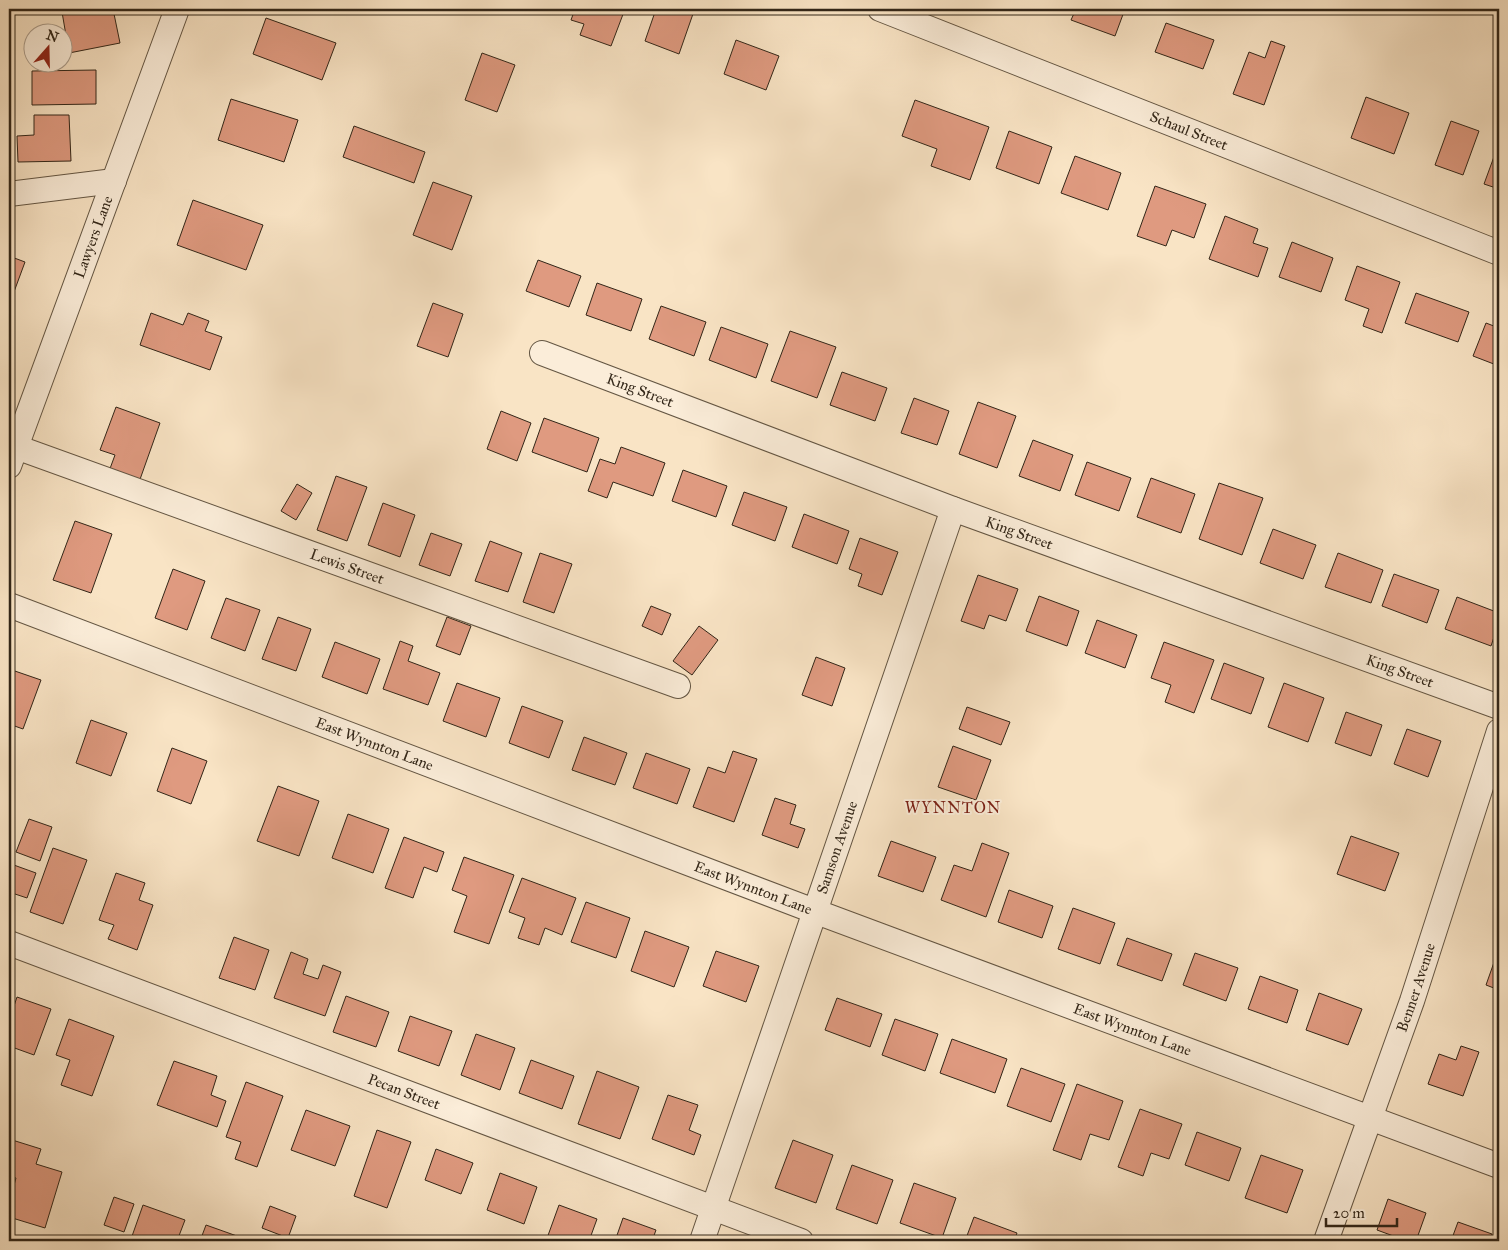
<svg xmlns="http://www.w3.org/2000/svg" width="1508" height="1250" viewBox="0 0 1508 1250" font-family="'IM FELL Great Primer',serif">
	<rect width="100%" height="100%" fill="#f9e4c5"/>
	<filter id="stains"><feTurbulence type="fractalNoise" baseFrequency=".004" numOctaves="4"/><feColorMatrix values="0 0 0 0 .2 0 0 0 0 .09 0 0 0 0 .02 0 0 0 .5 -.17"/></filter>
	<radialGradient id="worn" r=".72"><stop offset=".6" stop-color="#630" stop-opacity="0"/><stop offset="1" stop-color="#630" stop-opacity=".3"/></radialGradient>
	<!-- building -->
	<g fill="#df9a80" stroke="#322618">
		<polygon points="78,9 113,9 120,43 69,53 62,12"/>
		<polygon points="575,9 625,9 611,46 580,35 584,24 571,20"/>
		<polygon points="656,9 686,9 694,11 679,54 645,41"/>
		<polygon points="1076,9 1125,9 1115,36 1071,20"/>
		<polygon points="266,18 336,43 322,80 253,54"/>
		<polygon points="1166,23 1214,40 1203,69 1155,52"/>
		<polygon points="736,40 779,56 766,90 724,74"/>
		<polygon points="1271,41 1285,46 1264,105 1233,94 1249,52 1265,58"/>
		<polygon points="482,53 515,65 497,112 465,100"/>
		<polygon points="96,70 96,104 32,105 32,71"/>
		<polygon points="1366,97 1409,113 1394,154 1351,138"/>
		<polygon points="231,99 298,120 284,162 218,140"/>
		<polygon points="915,100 989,127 970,180 931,166 937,149 902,136"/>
		<polygon points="34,115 69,115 71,161 18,162 17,136 34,135"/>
		<polygon points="1451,121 1479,131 1463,175 1435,165"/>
		<polygon points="354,126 425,152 414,183 343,157"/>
		<polygon points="1009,131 1052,147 1039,184 996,168"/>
		<polygon points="1499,143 1499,189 1484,184"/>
		<polygon points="1075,156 1121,173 1108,210 1061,193"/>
		<polygon points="433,182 472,196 452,250 413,235"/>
		<polygon points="1155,186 1206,204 1194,238 1172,230 1166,246 1137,236"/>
		<polygon points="193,200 263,225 246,270 177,245"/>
		<polygon points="1225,216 1258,229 1253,243 1268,248 1258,277 1209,259"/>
		<polygon points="1292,242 1333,258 1321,292 1279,277"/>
		<polygon points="9,256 25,262 11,300 9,299"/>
		<polygon points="538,260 581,276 569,307 526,291"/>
		<polygon points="1357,266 1400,282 1382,333 1363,326 1369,309 1345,300"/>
		<polygon points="597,283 642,299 631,331 586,315"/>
		<polygon points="1416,293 1469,312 1458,342 1405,323"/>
		<polygon points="433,303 463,314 448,357 417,346"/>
		<polygon points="661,306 706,322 694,356 649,339"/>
		<polygon points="151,313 183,325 188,313 209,321 205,331 222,337 210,370 140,345"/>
		<polygon points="1486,323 1499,328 1499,366 1473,356"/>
		<polygon points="721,327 768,344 756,378 709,360"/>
		<polygon points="790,331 836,347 817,398 771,381"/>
		<polygon points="842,372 887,388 875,421 830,405"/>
		<polygon points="914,398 949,411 937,445 901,433"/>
		<polygon points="978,402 1016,416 997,468 959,454"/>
		<polygon points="116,407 160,423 138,485 108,474 115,455 100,450"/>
		<polygon points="501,411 531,423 517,461 487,449"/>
		<polygon points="544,418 599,438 587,472 532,452"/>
		<polygon points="1033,440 1073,455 1060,491 1019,476"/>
		<polygon points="621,447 665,463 653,496 613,482 607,498 588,491 600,459 615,464"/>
		<polygon points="1087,462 1131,478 1119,511 1075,495"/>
		<polygon points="683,470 727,486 716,517 672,501"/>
		<polygon points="336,476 367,487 347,541 317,530"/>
		<polygon points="1151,478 1195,494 1181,533 1137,517"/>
		<polygon points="1219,483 1263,498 1242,555 1199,539"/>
		<polygon points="297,484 312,493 296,520 281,511"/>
		<polygon points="744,492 787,507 775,541 732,525"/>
		<polygon points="383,503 415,515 400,557 368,545"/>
		<polygon points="804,514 849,531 837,564 792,547"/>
		<polygon points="75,521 112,534 91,593 53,580"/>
		<polygon points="1273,529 1316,545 1303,579 1260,563"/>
		<polygon points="431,533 462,544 450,576 419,565"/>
		<polygon points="860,538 898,552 882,595 858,586 862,574 849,569"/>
		<polygon points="490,541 522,553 508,592 475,581"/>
		<polygon points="540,553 572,564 554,613 523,602"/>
		<polygon points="1338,553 1383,570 1371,603 1325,587"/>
		<polygon points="173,569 205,581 187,630 155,618"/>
		<polygon points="1394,574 1439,590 1427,623 1382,606"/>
		<polygon points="978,575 1018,589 1006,621 989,615 984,629 961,621"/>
		<polygon points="1039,596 1079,611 1067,646 1026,631"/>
		<polygon points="1457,597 1499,613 1499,622 1491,646 1445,629"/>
		<polygon points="226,598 260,610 245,651 211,638"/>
		<polygon points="651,606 671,614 662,635 642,626"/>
		<polygon points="278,617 311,629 296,671 262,659"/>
		<polygon points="447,617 471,626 460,655 436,646"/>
		<polygon points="1097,620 1137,635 1125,668 1085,653"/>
		<polygon points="699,626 718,640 692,675 673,661"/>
		<polygon points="400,641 413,646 408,661 440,673 428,705 383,689"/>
		<polygon points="335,642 380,659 367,694 322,677"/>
		<polygon points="1164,642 1214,660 1194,713 1165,702 1171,685 1151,678"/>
		<polygon points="816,657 845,668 832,706 802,695"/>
		<polygon points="1224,663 1264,678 1251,714 1211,699"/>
		<polygon points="9,669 41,680 23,729 9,724"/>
		<polygon points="457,683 500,698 486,737 443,721"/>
		<polygon points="1284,683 1324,698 1308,742 1268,727"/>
		<polygon points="522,706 563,721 549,758 509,743"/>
		<polygon points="967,707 1010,722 1001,745 959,729"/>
		<polygon points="1346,712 1382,725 1371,756 1335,743"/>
		<polygon points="91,720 127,733 111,776 76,763"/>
		<polygon points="1407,729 1441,741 1428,777 1394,764"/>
		<polygon points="584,737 627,753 615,785 572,770"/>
		<polygon points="953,746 991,760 976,800 938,787"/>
		<polygon points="172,748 207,761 191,804 157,791"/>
		<polygon points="733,751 757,759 734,822 693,807 708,767 725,773"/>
		<polygon points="646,753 690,769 677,804 633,788"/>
		<polygon points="278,786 319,801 299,856 257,841"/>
		<polygon points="775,798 796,805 790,824 805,829 798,848 762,835"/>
		<polygon points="348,814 389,829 373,873 332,858"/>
		<polygon points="29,819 52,827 40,861 16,852"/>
		<polygon points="1351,836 1399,853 1385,891 1337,874"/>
		<polygon points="404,837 444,852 437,872 424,867 413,898 385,888"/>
		<polygon points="891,841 936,857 923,892 878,876"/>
		<polygon points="982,843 1009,853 986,917 941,900 954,865 972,871"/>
		<polygon points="53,848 87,860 63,924 30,912"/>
		<polygon points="464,857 514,875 489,944 454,932 467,896 452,890"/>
		<polygon points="11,864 36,873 27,898 9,892 9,870"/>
		<polygon points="116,873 145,883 139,900 153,905 137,950 108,939 114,925 99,920"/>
		<polygon points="522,878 576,898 562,935 545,928 539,945 518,938 525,918 509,912"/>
		<polygon points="1009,890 1053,906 1042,938 998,922"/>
		<polygon points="586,902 630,918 616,958 571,942"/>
		<polygon points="1073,908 1115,923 1100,964 1058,949"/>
		<polygon points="645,931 689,947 674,987 631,971"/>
		<polygon points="234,937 269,950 255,990 219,978"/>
		<polygon points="1127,938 1172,954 1162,981 1117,965"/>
		<polygon points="716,951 759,966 746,1002 703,986"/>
		<polygon points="1498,951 1499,952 1499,990 1486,985"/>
		<polygon points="291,952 308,959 303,974 318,979 323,965 341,972 325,1016 274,998"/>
		<polygon points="1195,953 1238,968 1226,1001 1183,985"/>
		<polygon points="1260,976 1298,990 1287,1023 1248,1009"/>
		<polygon points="1319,993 1362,1009 1348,1045 1306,1030"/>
		<polygon points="346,996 389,1012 376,1047 333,1032"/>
		<polygon points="17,997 51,1009 34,1055 9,1046 9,1021"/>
		<polygon points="837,998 882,1014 870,1047 825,1030"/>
		<polygon points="410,1016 452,1031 439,1066 398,1051"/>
		<polygon points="69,1019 114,1036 92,1096 61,1085 70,1060 56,1055"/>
		<polygon points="895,1019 938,1034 925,1071 882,1055"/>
		<polygon points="476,1034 515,1048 500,1090 461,1075"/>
		<polygon points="952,1039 1007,1059 995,1093 940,1073"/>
		<polygon points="1461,1046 1479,1052 1463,1096 1428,1084 1439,1054 1456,1060"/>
		<polygon points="531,1060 574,1076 562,1109 519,1093"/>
		<polygon points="174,1061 217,1076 211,1095 226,1101 217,1127 157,1105"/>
		<polygon points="1021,1068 1065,1084 1051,1122 1007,1106"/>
		<polygon points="597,1071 639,1087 620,1139 578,1124"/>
		<polygon points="246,1082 283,1096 257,1167 235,1159 241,1142 226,1137"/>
		<polygon points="1077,1084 1123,1101 1109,1140 1090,1134 1081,1160 1053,1150"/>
		<polygon points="668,1095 698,1105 689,1130 701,1135 694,1155 652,1139"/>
		<polygon points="1140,1109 1182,1124 1169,1159 1151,1153 1143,1176 1118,1167"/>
		<polygon points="306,1110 350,1126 335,1166 291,1150"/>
		<polygon points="377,1130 411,1142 387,1208 354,1196"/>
		<polygon points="1197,1132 1241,1148 1229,1181 1185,1165"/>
		<polygon points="9,1139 41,1149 36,1164 62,1172 45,1228 9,1217 9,1203 16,1178 9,1176"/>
		<polygon points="793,1140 833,1155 816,1203 775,1188"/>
		<polygon points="436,1149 473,1163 461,1194 425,1180"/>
		<polygon points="1261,1155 1303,1170 1287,1213 1245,1198"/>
		<polygon points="852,1165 893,1180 877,1224 836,1209"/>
		<polygon points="500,1173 537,1187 524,1224 487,1210"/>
		<polygon points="914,1183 956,1198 942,1238 900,1223"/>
		<polygon points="114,1197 134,1204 124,1232 104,1225"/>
		<polygon points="1388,1199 1426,1213 1416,1241 1407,1241 1377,1230"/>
		<polygon points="143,1205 185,1220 177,1241 136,1241 131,1239"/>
		<polygon points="559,1205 597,1219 589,1241 546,1241"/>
		<polygon points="270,1206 296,1216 288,1238 262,1228"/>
		<polygon points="974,1217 1017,1233 1014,1241 965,1241"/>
		<polygon points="623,1218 656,1230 652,1241 615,1241"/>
		<polygon points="1458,1222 1492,1234 1489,1241 1451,1241"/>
		<polygon points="206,1225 251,1241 200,1241"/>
	</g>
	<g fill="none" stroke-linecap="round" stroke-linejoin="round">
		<!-- minor casing -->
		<g stroke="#645643" stroke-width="26">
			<g id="minor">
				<path id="s1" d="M880,9L1499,253"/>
				<polyline points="9,194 114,181"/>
				<path id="s2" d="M542,353L953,509L1499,707"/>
				<path id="s3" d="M16,447L678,686"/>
				<path id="s4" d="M9,466L177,9"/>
				<path id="s5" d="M9,605L814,911L1499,1166"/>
				<path id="s6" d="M9,943L801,1241"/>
				<path id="s7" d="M702,1241L953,509"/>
				<path id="s8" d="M1326,1241L1412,1001L1499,731"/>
			</g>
		</g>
		<!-- minor -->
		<use href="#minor" stroke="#fbedd9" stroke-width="24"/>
	</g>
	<g text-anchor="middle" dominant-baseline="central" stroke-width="4" stroke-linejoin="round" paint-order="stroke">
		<!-- street labels -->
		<g font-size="15" fill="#322618" stroke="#fbedd9">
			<text stroke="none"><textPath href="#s1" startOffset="332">Schaul Street</textPath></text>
			<text stroke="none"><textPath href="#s4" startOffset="244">Lawyers Lane</textPath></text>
			<text stroke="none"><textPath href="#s2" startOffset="105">King Street</textPath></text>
			<text stroke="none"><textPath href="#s2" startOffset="510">King Street</textPath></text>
			<text stroke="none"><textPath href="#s3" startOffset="352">Lewis Street</textPath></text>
			<text stroke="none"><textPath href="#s2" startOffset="915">King Street</textPath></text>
			<text stroke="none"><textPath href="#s5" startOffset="391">East Wynnton Lane</textPath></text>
			<text stroke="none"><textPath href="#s7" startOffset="416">Samson Avenue</textPath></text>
			<text stroke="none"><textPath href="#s5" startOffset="796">East Wynnton Lane</textPath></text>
			<text stroke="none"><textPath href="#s8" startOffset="269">Benner Avenue</textPath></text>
			<text stroke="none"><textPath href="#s5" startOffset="1201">East Wynnton Lane</textPath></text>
			<text stroke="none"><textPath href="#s6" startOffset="422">Pecan Street</textPath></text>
		</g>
		<!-- neighbourhood labels -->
		<g font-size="16" letter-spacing="1" fill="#7a1f14" stroke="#fbedd9">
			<text x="953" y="807">WYNNTON</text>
		</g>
	</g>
	<!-- margin -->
	<rect width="1508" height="1250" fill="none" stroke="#f9e4c5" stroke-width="30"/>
	<rect x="10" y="10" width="1488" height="1230" fill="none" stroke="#322618" stroke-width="2.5"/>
	<rect x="15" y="15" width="1478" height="1220" fill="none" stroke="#322618"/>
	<!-- north arrow -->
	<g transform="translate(48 48) rotate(20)"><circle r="24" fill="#fbedd9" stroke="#ab9d8c"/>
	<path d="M0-4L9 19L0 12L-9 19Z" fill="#8f2418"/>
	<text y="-8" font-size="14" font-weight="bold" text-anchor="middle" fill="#322618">N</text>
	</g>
	<!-- scale -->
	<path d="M1326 1218v8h71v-8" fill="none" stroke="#322618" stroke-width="2.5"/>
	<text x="1333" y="1218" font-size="15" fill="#322618" stroke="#fbedd9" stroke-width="4" paint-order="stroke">20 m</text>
	<rect width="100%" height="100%" filter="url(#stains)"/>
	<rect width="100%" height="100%" fill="url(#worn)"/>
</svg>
